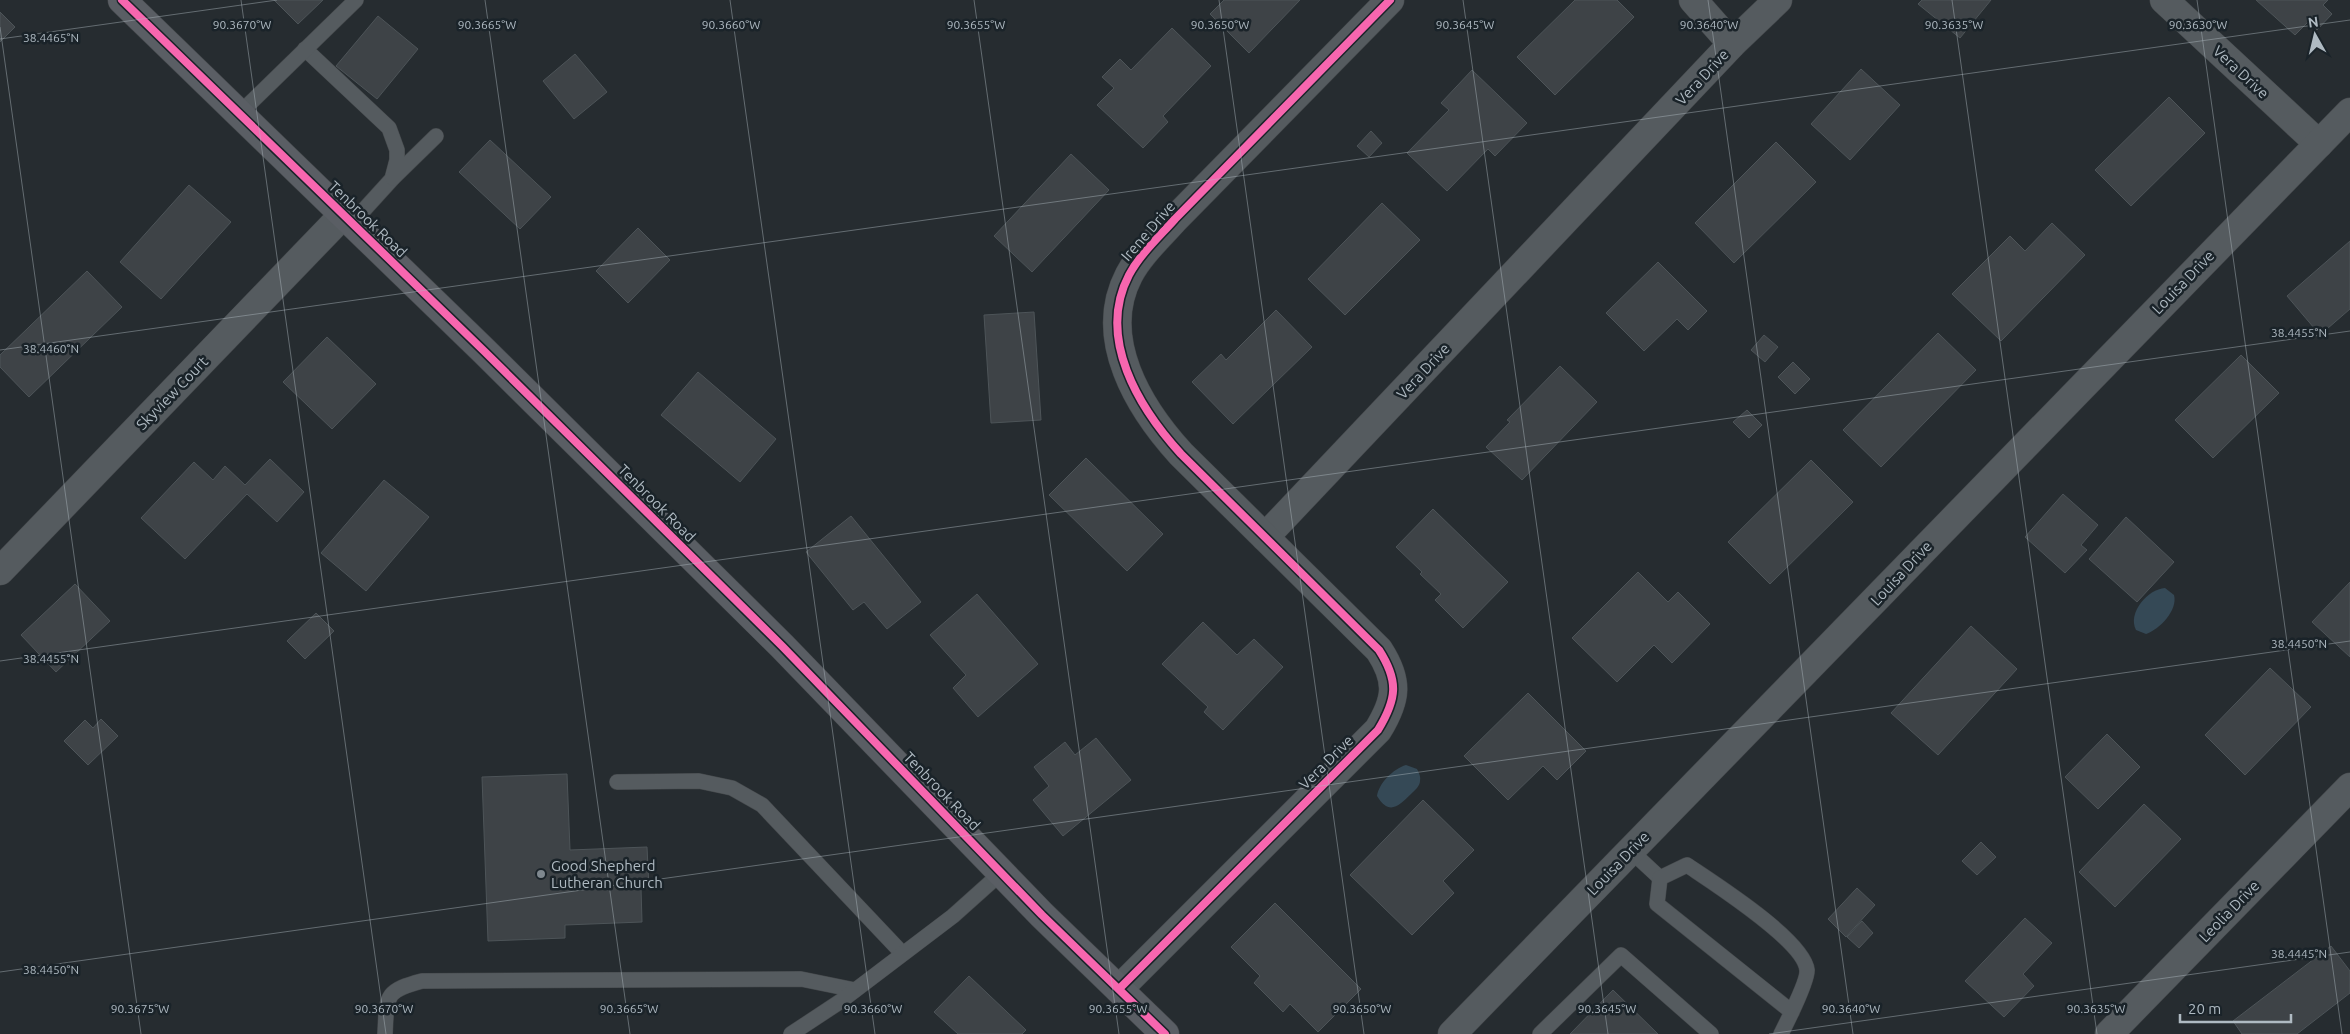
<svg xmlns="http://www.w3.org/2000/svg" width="2350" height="1034" viewBox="0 0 2350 1034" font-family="Ubuntu,sans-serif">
	<rect width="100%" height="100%" fill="#262c30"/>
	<!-- water -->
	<g fill="#354956">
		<path d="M2165,588L2174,595C2178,610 2160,629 2146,634L2136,630C2127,613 2148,589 2165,588Z"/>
		<path d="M1406,765L1417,769C1419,773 1421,777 1420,781C1420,786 1415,790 1411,794C1399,806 1389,816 1377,796C1379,783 1393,769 1406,765Z"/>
	</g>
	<!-- building -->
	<g fill="#3e4347" stroke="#4d5458">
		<polygon points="274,0 323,0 298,24"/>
		<polygon points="1224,0 1300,0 1249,53 1210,14"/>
		<polygon points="1575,0 1617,0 1634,17 1555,95 1517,57"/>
		<polygon points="1922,0 1991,0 1960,38 1918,4"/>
		<polygon points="2256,0 2328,0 2323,5 2332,14 2317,30 2308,22 2295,35"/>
		<polygon points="0,12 15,27 0,42"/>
		<polygon points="378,16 418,49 377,99 336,66"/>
		<polygon points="1172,28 1211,66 1163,116 1168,122 1143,148 1097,105 1114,88 1102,77 1120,59 1131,70"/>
		<polygon points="575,54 607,92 574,119 543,81"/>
		<polygon points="1861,69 1900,105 1850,160 1811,124"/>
		<polygon points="1472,70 1527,123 1495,156 1488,149 1447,191 1407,153 1449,110 1441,103"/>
		<polygon points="2169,97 2205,133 2131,206 2095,170"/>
		<polygon points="1371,131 1382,143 1369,157 1357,146"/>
		<polygon points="490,140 551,197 520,229 459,172"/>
		<polygon points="1776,142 1816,182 1734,263 1695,223"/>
		<polygon points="1071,154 1109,190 1032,272 994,236"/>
		<polygon points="189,185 231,222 161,299 120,262"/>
		<polygon points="1382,203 1420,240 1345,315 1308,279"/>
		<polygon points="2052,223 2085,255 2001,341 1952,294 2010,236 2025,251"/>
		<polygon points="638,228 670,260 628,303 596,271"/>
		<polygon points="2350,241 2350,309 2320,335 2287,296"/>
		<polygon points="1658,262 1707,311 1688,330 1677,319 1644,351 1606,313"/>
		<polygon points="87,271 122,307 29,397 0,367 0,355"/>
		<polygon points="1276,310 1312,347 1233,424 1192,382 1221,354 1226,360"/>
		<polygon points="1034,312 1041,420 991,423 984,315"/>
		<polygon points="1938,333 1976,370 1881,467 1843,430"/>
		<polygon points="1764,335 1778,347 1765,362 1751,350"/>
		<polygon points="327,337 376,384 332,429 283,382"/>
		<polygon points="2241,355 2279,393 2213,458 2175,420"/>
		<polygon points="1793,362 1810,379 1795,394 1778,377"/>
		<polygon points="1560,366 1597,402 1522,480 1486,447 1510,422 1507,420"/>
		<polygon points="698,372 776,439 740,482 661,415"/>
		<polygon points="1747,410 1762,425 1749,438 1733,422"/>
		<polygon points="1086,458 1163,534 1127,571 1049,495"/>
		<polygon points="270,459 304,492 277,522 247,494 185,559 141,518 194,462 213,480 225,466 245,485"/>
		<polygon points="1811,460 1853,502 1770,584 1728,542"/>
		<polygon points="384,480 429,517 366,591 321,553"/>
		<polygon points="2063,494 2098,525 2081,545 2087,550 2065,573 2025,537"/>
		<polygon points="1433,509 1508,582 1463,628 1435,600 1441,594 1420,574 1422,572 1396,547"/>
		<polygon points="851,516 921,602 887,629 864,602 853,610 806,552"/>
		<polygon points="2126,517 2174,562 2137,602 2089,559"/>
		<polygon points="1638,572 1668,602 1678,592 1710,624 1672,663 1654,645 1617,682 1572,638"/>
		<polygon points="2350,582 2350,657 2312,622"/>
		<polygon points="75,584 110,621 56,672 21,635"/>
		<polygon points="977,594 1038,664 978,717 953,688 966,675 930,635"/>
		<polygon points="316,613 334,631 305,659 287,641"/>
		<polygon points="1203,622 1237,655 1254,639 1283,667 1223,730 1204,712 1208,707 1162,664"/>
		<polygon points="1971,626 2017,669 1938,755 1891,713"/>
		<polygon points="2270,668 2311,707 2245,775 2205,735"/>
		<polygon points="1528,693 1586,751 1557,780 1543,766 1508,800 1464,756"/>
		<polygon points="101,719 118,736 88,765 64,741 85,720 93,728"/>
		<polygon points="2107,734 2140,767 2098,809 2065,777"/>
		<polygon points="1096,738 1131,780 1063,836 1033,800 1049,786 1034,767 1065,742 1075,755"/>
		<polygon points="567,774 570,850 647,847 649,888 641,888 642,922 565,925 565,938 488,941 482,777"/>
		<polygon points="1423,800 1474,850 1443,881 1454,893 1412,935 1350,875"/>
		<polygon points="2144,804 2181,839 2115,907 2079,872"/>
		<polygon points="1981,842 1996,857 1977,875 1962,861"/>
		<polygon points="1857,888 1875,905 1846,937 1828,919"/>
		<polygon points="1275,903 1361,989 1318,1032 1290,1004 1283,1012 1254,983 1260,976 1231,947"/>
		<polygon points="2025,918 2052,943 2023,974 2034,986 2004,1017 1965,981"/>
		<polygon points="1862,921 1873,933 1859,948 1847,937"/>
		<polygon points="2331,946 2350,971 2350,993 2297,1034 2242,1034 2233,1021"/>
		<polygon points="969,976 1026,1030 1022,1034 958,1034 934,1012"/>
		<polygon points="1613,990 1658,1034 1570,1034"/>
	</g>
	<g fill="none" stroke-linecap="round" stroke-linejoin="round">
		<!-- lane casing -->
		<g stroke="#44484b" stroke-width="16">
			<g id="lane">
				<polyline points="305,49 389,128 397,150 397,160 392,179 352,223"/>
				<polyline points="239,114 356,0"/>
				<polyline points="393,178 436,136"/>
				<polyline points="617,782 699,781 732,788 762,805 902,953"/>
				<polyline points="1631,851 1660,878"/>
				<path d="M385,1034C387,996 384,991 422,981L801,979L855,990"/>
				<polyline points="791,1034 841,1001 953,916 1001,873"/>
				<polyline points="1540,1034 1621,955 1711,1034"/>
				<path d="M1781,1034C1787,1022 1808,981 1807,970C1804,940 1712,882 1687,865L1660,878L1657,904L1792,1012"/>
			</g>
		</g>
		<!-- street casing -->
		<g stroke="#44484b" stroke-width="29">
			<g id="street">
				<polyline points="1693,0 1732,44"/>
				<polyline points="2164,0 2319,144"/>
				<polyline points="1265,537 1732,44 1778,0"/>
				<polyline points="0,571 343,215"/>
				<path d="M1119,989L1378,730C1397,699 1399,681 1379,650L1181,454C1139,408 1096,338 1129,275C1140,254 1160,236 1175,219L1390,0"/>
				<path d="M1452,1034C1751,727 2050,419 2350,112"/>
				<polyline points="2109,1034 2350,787"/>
			</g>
		</g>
		<!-- secondary casing -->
		<g stroke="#44484b" stroke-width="29">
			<polyline id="secondary" points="122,0 484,351 782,646 1042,915 1165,1034"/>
		</g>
		<!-- lane -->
		<use href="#lane" stroke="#555b5f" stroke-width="15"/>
		<!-- street -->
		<use href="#street" stroke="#555b5f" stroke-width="28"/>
		<!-- secondary -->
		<use href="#secondary" stroke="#5a5e64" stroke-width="28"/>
		<!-- cycleway casing -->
		<g stroke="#1a2329" stroke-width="11">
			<g id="cycleway">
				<polyline points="122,0 484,351 782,646 1042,915 1165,1034"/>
				<path d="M1119,989L1378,730C1397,699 1399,681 1379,650L1181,454C1139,408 1096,338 1129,275C1140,254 1160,236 1175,219L1390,0"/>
			</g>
		</g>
		<!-- cycleway -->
		<use href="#cycleway" stroke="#f766af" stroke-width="8"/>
	</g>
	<!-- ticks -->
	<path fill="none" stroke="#afbac2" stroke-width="1" stroke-opacity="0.45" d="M241,0L386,1034M485,0L630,1034M730,0L875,1034M974,0L1119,1034M1219,0L1364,1034M1463,0L1608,1034M1708,0L1853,1034M1952,0L2097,1034M2197,0L2342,1034M0,27L141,1034M0,39L277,0M0,350L2350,20M0,661L2350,331M0,972L2350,641M1769,1034L2350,952"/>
	<!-- markers -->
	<circle fill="#7f888f" stroke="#1a2329" stroke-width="2" cx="541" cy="874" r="5"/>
	<g text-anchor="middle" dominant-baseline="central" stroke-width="5" stroke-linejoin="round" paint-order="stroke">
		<!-- street labels -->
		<g font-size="15" fill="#afbac2" stroke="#1a2329">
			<text transform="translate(2241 72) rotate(43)">Vera Drive</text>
			<text transform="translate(1702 77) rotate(-47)">Vera Drive</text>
			<text transform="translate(368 219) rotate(44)">Tenbrook Road</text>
			<text transform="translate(1148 231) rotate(-49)">Irene Drive</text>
			<text transform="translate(2183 282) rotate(-46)">Louisa Drive</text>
			<text transform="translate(1423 371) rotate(-47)">Vera Drive</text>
			<text transform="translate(172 393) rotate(-46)">Skyview Court</text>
			<text transform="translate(657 503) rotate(45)">Tenbrook Road</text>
			<text transform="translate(1901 573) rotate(-47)">Louisa Drive</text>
			<text transform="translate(1326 762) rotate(-45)">Vera Drive</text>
			<text transform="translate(942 791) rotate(46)">Tenbrook Road</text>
			<text transform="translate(1618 863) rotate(-46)">Louisa Drive</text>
			<text transform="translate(2229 911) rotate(-46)">Leolia Drive</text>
		</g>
		<!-- poi labels -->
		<g font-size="15" fill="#afbac2" stroke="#1a2329" text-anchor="start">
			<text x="551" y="865">Good Shepherd<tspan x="551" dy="17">Lutheran Church</tspan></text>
		</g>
	</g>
	<g font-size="12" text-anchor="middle" fill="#afbac2" stroke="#1a2329" stroke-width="5" stroke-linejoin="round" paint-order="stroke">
		<text x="242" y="29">90.3670°W</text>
		<text x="487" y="29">90.3665°W</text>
		<text x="731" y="29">90.3660°W</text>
		<text x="976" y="29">90.3655°W</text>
		<text x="1220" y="29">90.3650°W</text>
		<text x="1465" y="29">90.3645°W</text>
		<text x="1709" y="29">90.3640°W</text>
		<text x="1954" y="29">90.3635°W</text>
		<text x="2198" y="29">90.3630°W</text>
		<text x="51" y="42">38.4465°N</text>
		<text x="2299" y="337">38.4455°N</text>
		<text x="51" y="353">38.4460°N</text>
		<text x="2299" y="648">38.4450°N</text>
		<text x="51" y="663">38.4455°N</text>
		<text x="2299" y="958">38.4445°N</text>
		<text x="51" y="974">38.4450°N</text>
		<text x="140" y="1013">90.3675°W</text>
		<text x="384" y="1013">90.3670°W</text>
		<text x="629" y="1013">90.3665°W</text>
		<text x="873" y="1013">90.3660°W</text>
		<text x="1118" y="1013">90.3655°W</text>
		<text x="1362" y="1013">90.3650°W</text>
		<text x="1607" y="1013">90.3645°W</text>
		<text x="1851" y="1013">90.3640°W</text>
		<text x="2096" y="1013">90.3635°W</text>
	</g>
	<!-- north arrow -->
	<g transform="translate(2315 35) rotate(352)" stroke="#1a2329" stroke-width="4" paint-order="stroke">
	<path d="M0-4L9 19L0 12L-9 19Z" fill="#afbac2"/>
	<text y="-8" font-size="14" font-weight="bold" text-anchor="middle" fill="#afbac2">N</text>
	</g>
	<!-- scale -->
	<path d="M2180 1014v8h111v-8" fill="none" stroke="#afbac2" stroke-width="2.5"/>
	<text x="2188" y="1014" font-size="15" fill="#afbac2" stroke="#1a2329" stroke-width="4" paint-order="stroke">20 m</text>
</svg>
